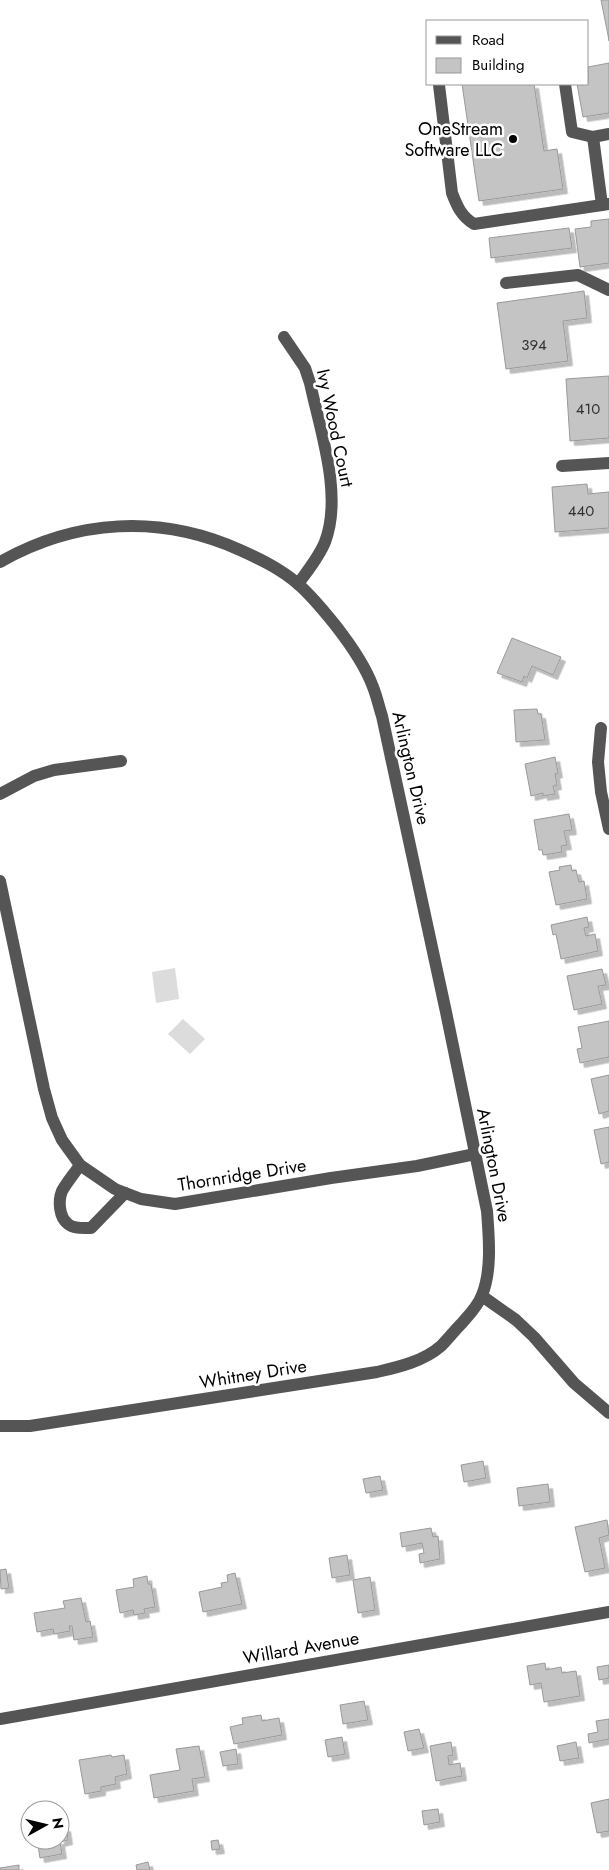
<svg xmlns="http://www.w3.org/2000/svg" width="609" height="1870" viewBox="0 0 609 1870" font-family="Jost,sans-serif">
	<defs>
		<filter id="shadow"><feDropShadow dx="4.5" dy="4.5" stdDeviation="0" flood-color="#0004"/></filter>
	</defs>
	<rect width="100%" height="100%" fill="#fff"/>
	<!-- green -->
	<g fill="#dcdcdc">
		<polygon points="175,968 179,999 156,1003 152,972"/>
		<polygon points="183,1019 205,1039 190,1054 168,1034"/>
	</g>
	<!-- building -->
	<g fill="#c4c4c4" stroke="#999" filter="url(#shadow)">
		<polygon points="601,0 609,0 609,41 608,35"/>
		<polygon points="609,63 609,113 583,117 577,84 588,84 588,67"/>
		<polygon points="462,84 534,84 544,151 557,149 563,189 479,201"/>
		<polygon points="609,219 609,263 580,267 575,229 591,227 591,221"/>
		<polygon points="569,228 572,248 491,258 489,238"/>
		<polygon points="584,291 587,318 563,321 568,361 506,369 497,303"/>
		<polygon points="609,376 609,438 570,441 566,379"/>
		<polygon points="587,484 588,494 609,492 609,528 555,532 552,487"/>
		<polygon points="512,638 561,657 553,675 532,666 527,678 524,676 522,682 497,673"/>
		<polygon points="537,709 538,714 541,714 545,740 516,742 514,710"/>
		<polygon points="555,757 558,773 555,774 557,785 553,786 555,794 543,796 543,793 531,796 525,764"/>
		<polygon points="569,814 572,830 564,831 567,845 561,846 562,852 543,855 542,850 539,850 534,820"/>
		<polygon points="571,865 572,871 576,870 579,882 584,881 587,899 556,905 549,872 560,870 559,867"/>
		<polygon points="587,917 589,927 584,928 586,936 595,934 598,951 561,959 556,934 553,935 551,925"/>
		<polygon points="602,969 606,985 598,986 602,1004 574,1010 567,976"/>
		<polygon points="609,1021 609,1057 580,1063 577,1049 582,1048 578,1027"/>
		<polygon points="609,1075 609,1111 599,1114 591,1079"/>
		<polygon points="609,1127 609,1162 601,1164 594,1130"/>
		<polygon points="483,1461 486,1478 464,1482 461,1465"/>
		<polygon points="380,1476 383,1490 366,1493 363,1479"/>
		<polygon points="548,1484 550,1502 519,1506 517,1488"/>
		<polygon points="607,1520 609,1535 599,1538 605,1568 585,1572 575,1527"/>
		<polygon points="431,1528 433,1537 438,1536 440,1559 420,1563 419,1554 424,1553 422,1543 402,1547 400,1533"/>
		<polygon points="347,1555 350,1575 332,1578 329,1558"/>
		<polygon points="6,1569 9,1588 1,1589 0,1570"/>
		<polygon points="235,1573 242,1604 203,1612 199,1592 222,1587 221,1583 228,1582 227,1575"/>
		<polygon points="147,1576 148,1584 151,1584 155,1607 144,1609 145,1613 134,1615 133,1610 120,1613 116,1590 134,1587 133,1579"/>
		<polygon points="370,1577 375,1610 358,1613 353,1580"/>
		<polygon points="81,1598 86,1622 90,1621 93,1637 74,1640 72,1626 69,1626 70,1631 54,1634 53,1629 37,1632 34,1613 65,1608 63,1601"/>
		<polygon points="545,1663 546,1670 561,1667 562,1673 576,1671 580,1696 544,1702 541,1683 530,1685 527,1666"/>
		<polygon points="609,1665 609,1678 599,1680 597,1667"/>
		<polygon points="364,1701 368,1720 343,1724 340,1705"/>
		<polygon points="261,1715 262,1721 279,1718 282,1735 234,1744 230,1727 243,1724 242,1718"/>
		<polygon points="609,1719 609,1739 589,1743 588,1734 598,1732 596,1721"/>
		<polygon points="419,1729 424,1748 408,1751 404,1732"/>
		<polygon points="342,1737 345,1754 328,1757 325,1740"/>
		<polygon points="451,1742 453,1755 448,1756 449,1765 460,1763 462,1776 436,1781 430,1746"/>
		<polygon points="576,1742 579,1758 560,1761 557,1746"/>
		<polygon points="199,1746 205,1777 192,1779 194,1791 154,1798 150,1775 180,1770 176,1749"/>
		<polygon points="236,1749 238,1764 223,1766 220,1752"/>
		<polygon points="111,1755 112,1757 124,1755 127,1774 115,1777 116,1784 101,1787 101,1791 85,1794 79,1760"/>
		<polygon points="609,1799 609,1831 597,1833 591,1803"/>
		<polygon points="438,1809 440,1822 424,1825 422,1811"/>
		<polygon points="66,1827 68,1840 60,1842 62,1854 40,1858 37,1840 60,1840 60,1828"/>
		<polygon points="218,1840 220,1849 212,1850 211,1841"/>
		<polygon points="148,1862 150,1870 137,1870 136,1865"/>
		<polygon points="19,1865 19,1870 0,1870 0,1868"/>
	</g>
	<g fill="none" stroke-linecap="round" stroke-linejoin="round">
		<!-- minor -->
		<g stroke="#555" stroke-width="12">
			<polyline points="565,84 572,132 593,137"/>
			<path d="M439,85L452,193C457,206 461,216 474,224L602,205"/>
			<polyline points="609,204 602,205 593,137 609,134"/>
			<polyline points="506,283 578,275 609,290"/>
			<path d="M284,337L305,368L310,383C320,430 343,495 325,542C319,557 308,570 298,584"/>
			<polyline points="562,466 609,463"/>
			<path d="M0,562C76,519 160,514 240,550C260,559 281,569 298,584C312,596 324,611 336,626C350,644 365,665 373,687C377,697 379,707 382,716L446,1012L487,1211C489,1237 492,1271 482,1295C478,1306 469,1315 462,1323C455,1330 448,1339 441,1346C424,1361 399,1367 377,1372L30,1426H0"/>
			<polyline points="601,728 598,762 601,792 609,829"/>
			<polyline points="0,794 34,776 54,770 121,761"/>
			<polyline points="0,881 44,1089 52,1118 62,1140 80,1165 115,1189 141,1199 175,1204 331,1178 417,1166 475,1154"/>
			<path d="M80,1165C74,1174 67,1182 62,1191C58,1201 59,1217 68,1224C74,1229 83,1228 91,1228L125,1193"/>
			<polyline points="482,1296 516,1320 534,1337 574,1383 609,1413"/>
			<polyline points="0,1719 609,1612"/>
		</g>
	</g>
	<!-- markers -->
	<circle fill="#000" stroke="#fff" stroke-width="2" cx="513" cy="139" r="5"/>
	<g text-anchor="middle" dominant-baseline="central" stroke-width="5" stroke-linejoin="round" paint-order="stroke">
		<!-- number labels -->
		<g font-size="15" fill="#313131">
			<text x="534" y="345">394</text>
			<text x="588" y="409">410</text>
			<text x="581" y="511">440</text>
		</g>
		<!-- poi labels -->
		<g font-size="18" fill="#000" stroke="#fff" text-anchor="end">
			<text x="503" y="129">OneStream<tspan x="503" dy="21">Software LLC</tspan></text>
		</g>
		<!-- street labels -->
		<g font-size="18" fill="#000" stroke="#fff">
			<text transform="translate(335 428) rotate(78)">Ivy Wood Court</text>
			<text transform="translate(411 768) rotate(77)">Arlington Drive</text>
			<text transform="translate(494 1165) rotate(79)">Arlington Drive</text>
			<text transform="translate(242 1175) rotate(-9)">Thornridge Drive</text>
			<text transform="translate(253 1374) rotate(-9)">Whitney Drive</text>
			<text transform="translate(301 1648) rotate(-10)">Willard Avenue</text>
		</g>
	</g>
	<!-- legend -->
	<rect x="426" y="20" width="162" height="65" fill="#ffffff" stroke="#999999"/>
	<rect x="436" y="36" width="25" height="8" fill="#555555" stroke="#999999"/>
	<text x="472" y="45" font-size="15" fill="#000000">Road</text>
	<rect x="436" y="58" width="25" height="15" fill="#c4c4c4" stroke="#999999"/>
	<text x="472" y="70" font-size="15" fill="#000000">Building</text>
	<!-- north arrow -->
	<g transform="translate(45 1825) rotate(82)"><circle r="24" fill="#ffffff" stroke="#999999"/>
	<path d="M0-4L9 19L0 12L-9 19Z" fill="#000000"/>
	<text y="-8" font-size="14" font-weight="bold" text-anchor="middle" fill="#000000">N</text>
	</g>
</svg>
